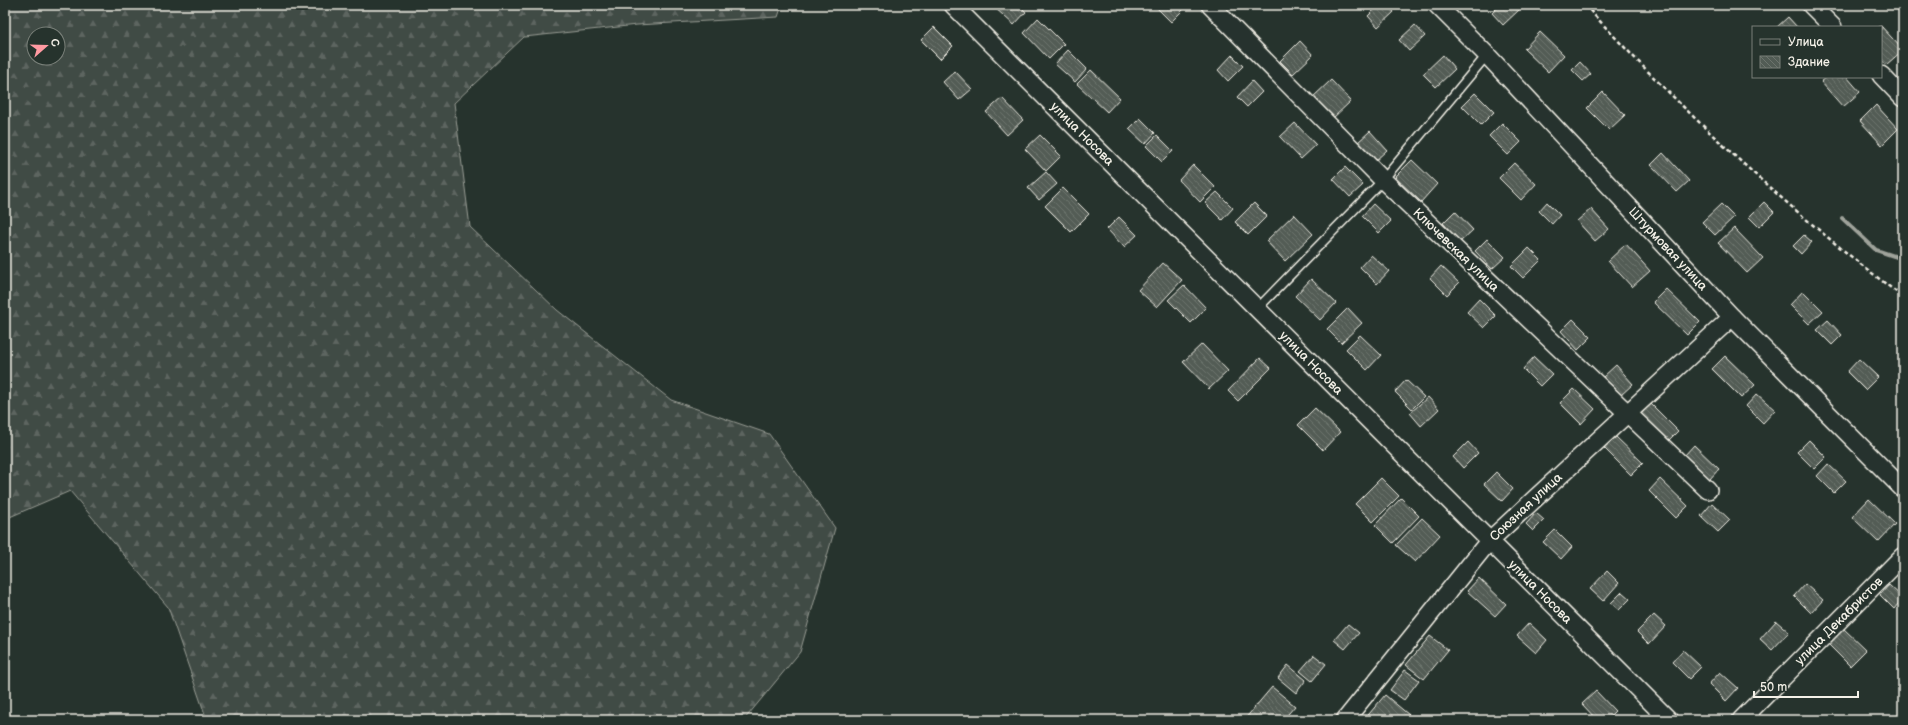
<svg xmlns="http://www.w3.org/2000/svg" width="1908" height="725" viewBox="0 0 1908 725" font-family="'Balsamiq Sans',sans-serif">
	<defs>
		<pattern id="forest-firs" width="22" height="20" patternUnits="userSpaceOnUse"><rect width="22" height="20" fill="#414b45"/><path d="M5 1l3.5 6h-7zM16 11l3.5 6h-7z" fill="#5d6560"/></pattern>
		<pattern id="building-back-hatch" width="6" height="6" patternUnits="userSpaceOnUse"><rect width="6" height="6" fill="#525c55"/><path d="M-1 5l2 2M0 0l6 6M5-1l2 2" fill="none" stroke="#6c746d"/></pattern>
	</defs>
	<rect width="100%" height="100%" fill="#26332d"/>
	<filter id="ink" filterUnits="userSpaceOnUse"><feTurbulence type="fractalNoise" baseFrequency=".025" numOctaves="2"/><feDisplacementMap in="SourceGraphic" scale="8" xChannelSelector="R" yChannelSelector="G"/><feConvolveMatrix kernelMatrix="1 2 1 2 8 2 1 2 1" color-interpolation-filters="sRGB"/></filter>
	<g filter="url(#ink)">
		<!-- forest -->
		<path fill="url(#forest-firs)" stroke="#9a9e96" fill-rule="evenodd" d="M5,5H782L778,17L637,25L524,37L454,103L470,227L557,310L671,400L769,434L835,528L800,652L744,720H207L168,607L70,491L5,519ZM34,34H58V58H34Z"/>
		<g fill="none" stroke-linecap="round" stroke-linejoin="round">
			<!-- stream -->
			<polyline stroke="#9fa39b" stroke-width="4" points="1842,218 1876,250 1903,259"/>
		</g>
		<!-- building -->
		<g fill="url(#building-back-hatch)" stroke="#f4f1e8">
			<polygon points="996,5 1019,5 1026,12 1014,25 994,7"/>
			<polygon points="1154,5 1184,5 1186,7 1171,22"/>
			<polygon points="1379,5 1388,5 1394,12 1378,27 1368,16"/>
			<polygon points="1500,5 1516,5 1520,9 1503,25 1492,13"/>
			<polygon points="1831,5 1843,5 1836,11"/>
			<polygon points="1788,17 1797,27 1777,27"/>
			<polygon points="1038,18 1064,44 1049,59 1024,33"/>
			<polygon points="1415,25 1425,36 1409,51 1399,40"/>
			<polygon points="1881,26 1903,50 1886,65 1881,59 1881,27 1879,27"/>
			<polygon points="934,27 953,46 940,59 921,40"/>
			<polygon points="1540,32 1564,55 1548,72 1524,49"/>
			<polygon points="1300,41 1313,55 1293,74 1280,61"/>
			<polygon points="1068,50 1087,69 1075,82 1055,64"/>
			<polygon points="1232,55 1243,66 1228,81 1218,70"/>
			<polygon points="1443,55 1455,69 1436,87 1423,74"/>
			<polygon points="1580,62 1591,74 1583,81 1572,70"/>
			<polygon points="1091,70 1120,98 1107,112 1077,84"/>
			<polygon points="955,71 972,89 959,100 943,82"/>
			<polygon points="1827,77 1847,77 1860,92 1843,107 1821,82"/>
			<polygon points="1331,80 1351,101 1332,119 1312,98"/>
			<polygon points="1252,81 1262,92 1247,107 1237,97"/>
			<polygon points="1603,92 1625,115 1609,130 1587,108"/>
			<polygon points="1475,93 1494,112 1481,125 1462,106"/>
			<polygon points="1002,98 1023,120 1007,135 986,112"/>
			<polygon points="1876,105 1898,129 1882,145 1860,121"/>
			<polygon points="1140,118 1155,133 1145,144 1129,129"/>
			<polygon points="1295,123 1316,145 1301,159 1280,137"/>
			<polygon points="1502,123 1521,142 1508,155 1489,136"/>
			<polygon points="1370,131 1387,150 1374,162 1357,143"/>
			<polygon points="1040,135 1061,156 1046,171 1025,149"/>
			<polygon points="1157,135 1173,151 1162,162 1146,146"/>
			<polygon points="1663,153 1689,181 1677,192 1651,165"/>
			<polygon points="1412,160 1437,184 1421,202 1395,177"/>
			<polygon points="1514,163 1536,184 1521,200 1499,178"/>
			<polygon points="1193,165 1215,187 1200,202 1179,180"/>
			<polygon points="1345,167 1363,185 1350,197 1333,179"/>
			<polygon points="1046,172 1057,184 1039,200 1028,188"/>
			<polygon points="1063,188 1089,214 1071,232 1045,206"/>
			<polygon points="1217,192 1233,208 1222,220 1205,203"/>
			<polygon points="1547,202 1560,215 1552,224 1539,211"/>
			<polygon points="1764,202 1774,212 1759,227 1749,217"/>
			<polygon points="1254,203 1267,216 1248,235 1235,222"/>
			<polygon points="1373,204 1391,221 1379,233 1362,216"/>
			<polygon points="1721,204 1734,217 1715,235 1702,222"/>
			<polygon points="1591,209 1609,229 1595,241 1577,221"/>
			<polygon points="1455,211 1473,230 1460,242 1443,223"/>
			<polygon points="1294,214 1313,234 1285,261 1266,241"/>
			<polygon points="1119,217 1137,235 1124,247 1107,229"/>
			<polygon points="1734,228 1763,258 1747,273 1718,243"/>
			<polygon points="1804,235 1812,242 1801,254 1793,246"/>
			<polygon points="1487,239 1505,257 1492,269 1475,251"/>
			<polygon points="1626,244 1650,271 1632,287 1608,261"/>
			<polygon points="1529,248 1541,260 1523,278 1511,266"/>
			<polygon points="1371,255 1389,271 1377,284 1360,267"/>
			<polygon points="1163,263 1182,280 1157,307 1138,290"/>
			<polygon points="1441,266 1459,283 1447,295 1430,278"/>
			<polygon points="1311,279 1336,303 1320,320 1295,296"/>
			<polygon points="1184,285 1206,308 1191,323 1168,300"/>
			<polygon points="1666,289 1700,322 1687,335 1653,302"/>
			<polygon points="1803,291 1823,311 1809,324 1790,305"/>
			<polygon points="1479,299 1496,316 1484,328 1467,312"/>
			<polygon points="1348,308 1362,323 1341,343 1327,329"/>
			<polygon points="1573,319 1591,337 1578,350 1561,331"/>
			<polygon points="1828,320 1842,335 1832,345 1817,330"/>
			<polygon points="1360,335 1381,355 1367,370 1346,349"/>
			<polygon points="1202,344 1228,371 1209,389 1183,362"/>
			<polygon points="1725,356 1755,385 1741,398 1712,369"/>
			<polygon points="1534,357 1552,374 1540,386 1523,369"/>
			<polygon points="1260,358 1271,368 1238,401 1228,391"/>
			<polygon points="1859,359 1878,377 1865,390 1847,372"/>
			<polygon points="1616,365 1633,384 1620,396 1603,377"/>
			<polygon points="1406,380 1424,397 1412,409 1395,392"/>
			<polygon points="1574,389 1595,409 1581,424 1560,403"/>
			<polygon points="1757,394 1775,410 1763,423 1746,406"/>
			<polygon points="1428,397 1439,409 1421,426 1410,413"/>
			<polygon points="1651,404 1678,431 1666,443 1639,416"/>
			<polygon points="1315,408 1340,432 1323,450 1298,425"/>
			<polygon points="1615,436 1643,463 1631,475 1604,448"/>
			<polygon points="1809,440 1826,457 1814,469 1797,452"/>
			<polygon points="1468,442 1478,453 1463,468 1453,457"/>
			<polygon points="1694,445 1719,469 1709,480 1684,456"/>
			<polygon points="1828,464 1846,481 1834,493 1817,476"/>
			<polygon points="1496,472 1513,489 1502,501 1484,484"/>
			<polygon points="1381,478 1399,496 1373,522 1355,504"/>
			<polygon points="1660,479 1688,506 1676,518 1649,491"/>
			<polygon points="1401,498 1419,516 1393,543 1375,525"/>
			<polygon points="1869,499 1895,524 1878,542 1852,517"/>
			<polygon points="1712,503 1730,520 1718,532 1701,516"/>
			<polygon points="1536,513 1544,520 1533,531 1526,524"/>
			<polygon points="1422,518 1440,535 1415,562 1396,545"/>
			<polygon points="1555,530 1572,547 1561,559 1543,542"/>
			<polygon points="1607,571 1619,583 1603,601 1590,589"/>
			<polygon points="1479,578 1506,604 1495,616 1467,591"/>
			<polygon points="1805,584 1823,600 1811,613 1794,596"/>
			<polygon points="1889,585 1903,598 1894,609 1880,595"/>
			<polygon points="1622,592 1630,599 1619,610 1611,603"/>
			<polygon points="1654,615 1666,626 1649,644 1637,632"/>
			<polygon points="1776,621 1789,632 1772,650 1760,639"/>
			<polygon points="1529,623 1547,640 1536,653 1517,636"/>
			<polygon points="1348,624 1359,633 1345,649 1334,640"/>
			<polygon points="1843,628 1866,650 1850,666 1828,644"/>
			<polygon points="1430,636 1448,650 1424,679 1406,665"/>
			<polygon points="1683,650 1701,667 1689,679 1672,662"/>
			<polygon points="1314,655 1326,664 1312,681 1300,671"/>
			<polygon points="1288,665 1306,680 1296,693 1278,678"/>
			<polygon points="1405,670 1419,680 1404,700 1390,690"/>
			<polygon points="1720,672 1738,688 1726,701 1709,684"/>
			<polygon points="1272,687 1295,706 1283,720 1244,720"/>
			<polygon points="1596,691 1615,711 1606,720 1597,720 1582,704"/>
			<polygon points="1385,695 1409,715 1405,720 1364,720"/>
		</g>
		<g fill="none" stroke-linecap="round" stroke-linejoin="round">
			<!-- service casing -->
			<g stroke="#f4f1e8" stroke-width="11">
				<polyline id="service" points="1257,309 1383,180 1487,55"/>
			</g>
			<!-- minor casing -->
			<g stroke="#f4f1e8" stroke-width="20">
				<g id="minor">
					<polyline points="953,5 1669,720"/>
					<polyline points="1210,5 1383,180 1708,490"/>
					<polyline points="1437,5 1487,55 1732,317 1903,489"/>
					<polyline points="1811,5 1833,27"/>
					<polyline points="1881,75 1903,98"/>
					<polyline points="1345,720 1489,541 1732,317"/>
					<polyline points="1741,720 1903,556"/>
				</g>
			</g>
			<!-- path -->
			<g stroke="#f4f1e8" stroke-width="2.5" stroke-dasharray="4 3" stroke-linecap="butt">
				<polyline points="932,5 934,7"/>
				<path d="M1585,5C1682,111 1788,210 1903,297"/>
			</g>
			<!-- service -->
			<use href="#service" stroke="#26332d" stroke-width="8"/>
			<!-- minor -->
			<use href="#minor" stroke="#26332d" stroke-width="17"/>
		</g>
	</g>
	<g text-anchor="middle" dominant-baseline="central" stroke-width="4" stroke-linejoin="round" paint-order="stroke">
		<!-- street labels -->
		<g font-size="13" fill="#f4f1e8" stroke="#26332d">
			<text transform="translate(1082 134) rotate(45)">улица Носова</text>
			<text transform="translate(1668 249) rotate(47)">Штурмовая улица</text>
			<text transform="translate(1456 250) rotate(44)">Ключевская улица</text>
			<text transform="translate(1311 363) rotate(45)">улица Носова</text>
			<text transform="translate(1526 507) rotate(-43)">Союзная улица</text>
			<text transform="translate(1540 592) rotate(45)">улица Носова</text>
			<text transform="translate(1839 621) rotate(-45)">улица Декабристов</text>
		</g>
	</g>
	<!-- margin -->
	<rect width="1908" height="725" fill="none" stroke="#26332d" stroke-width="20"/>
	<rect x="10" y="10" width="1888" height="705" fill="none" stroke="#f4f1e8" stroke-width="1.5" filter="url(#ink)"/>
	<!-- legend -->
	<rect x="1752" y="26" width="130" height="52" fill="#26332d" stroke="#787f78"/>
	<rect x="1760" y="39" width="20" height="6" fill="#26332d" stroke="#787f78"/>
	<text x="1788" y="46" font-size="12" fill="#f4f1e8">Улица</text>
	<rect x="1760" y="56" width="20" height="12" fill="url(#building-back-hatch)" stroke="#787f78"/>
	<text x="1788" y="66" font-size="12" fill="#f4f1e8">Здание</text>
	<!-- north arrow -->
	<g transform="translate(46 46) rotate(70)"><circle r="19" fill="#26332d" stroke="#787f78"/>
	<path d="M0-3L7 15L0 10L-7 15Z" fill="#ff9aa2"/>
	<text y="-6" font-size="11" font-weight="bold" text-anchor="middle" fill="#f4f1e8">С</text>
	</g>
	<!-- scale -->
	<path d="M1754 691v6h104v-6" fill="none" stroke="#f4f1e8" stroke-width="2"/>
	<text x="1760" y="691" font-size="12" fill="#f4f1e8" stroke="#26332d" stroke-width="3" paint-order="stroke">50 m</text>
</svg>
